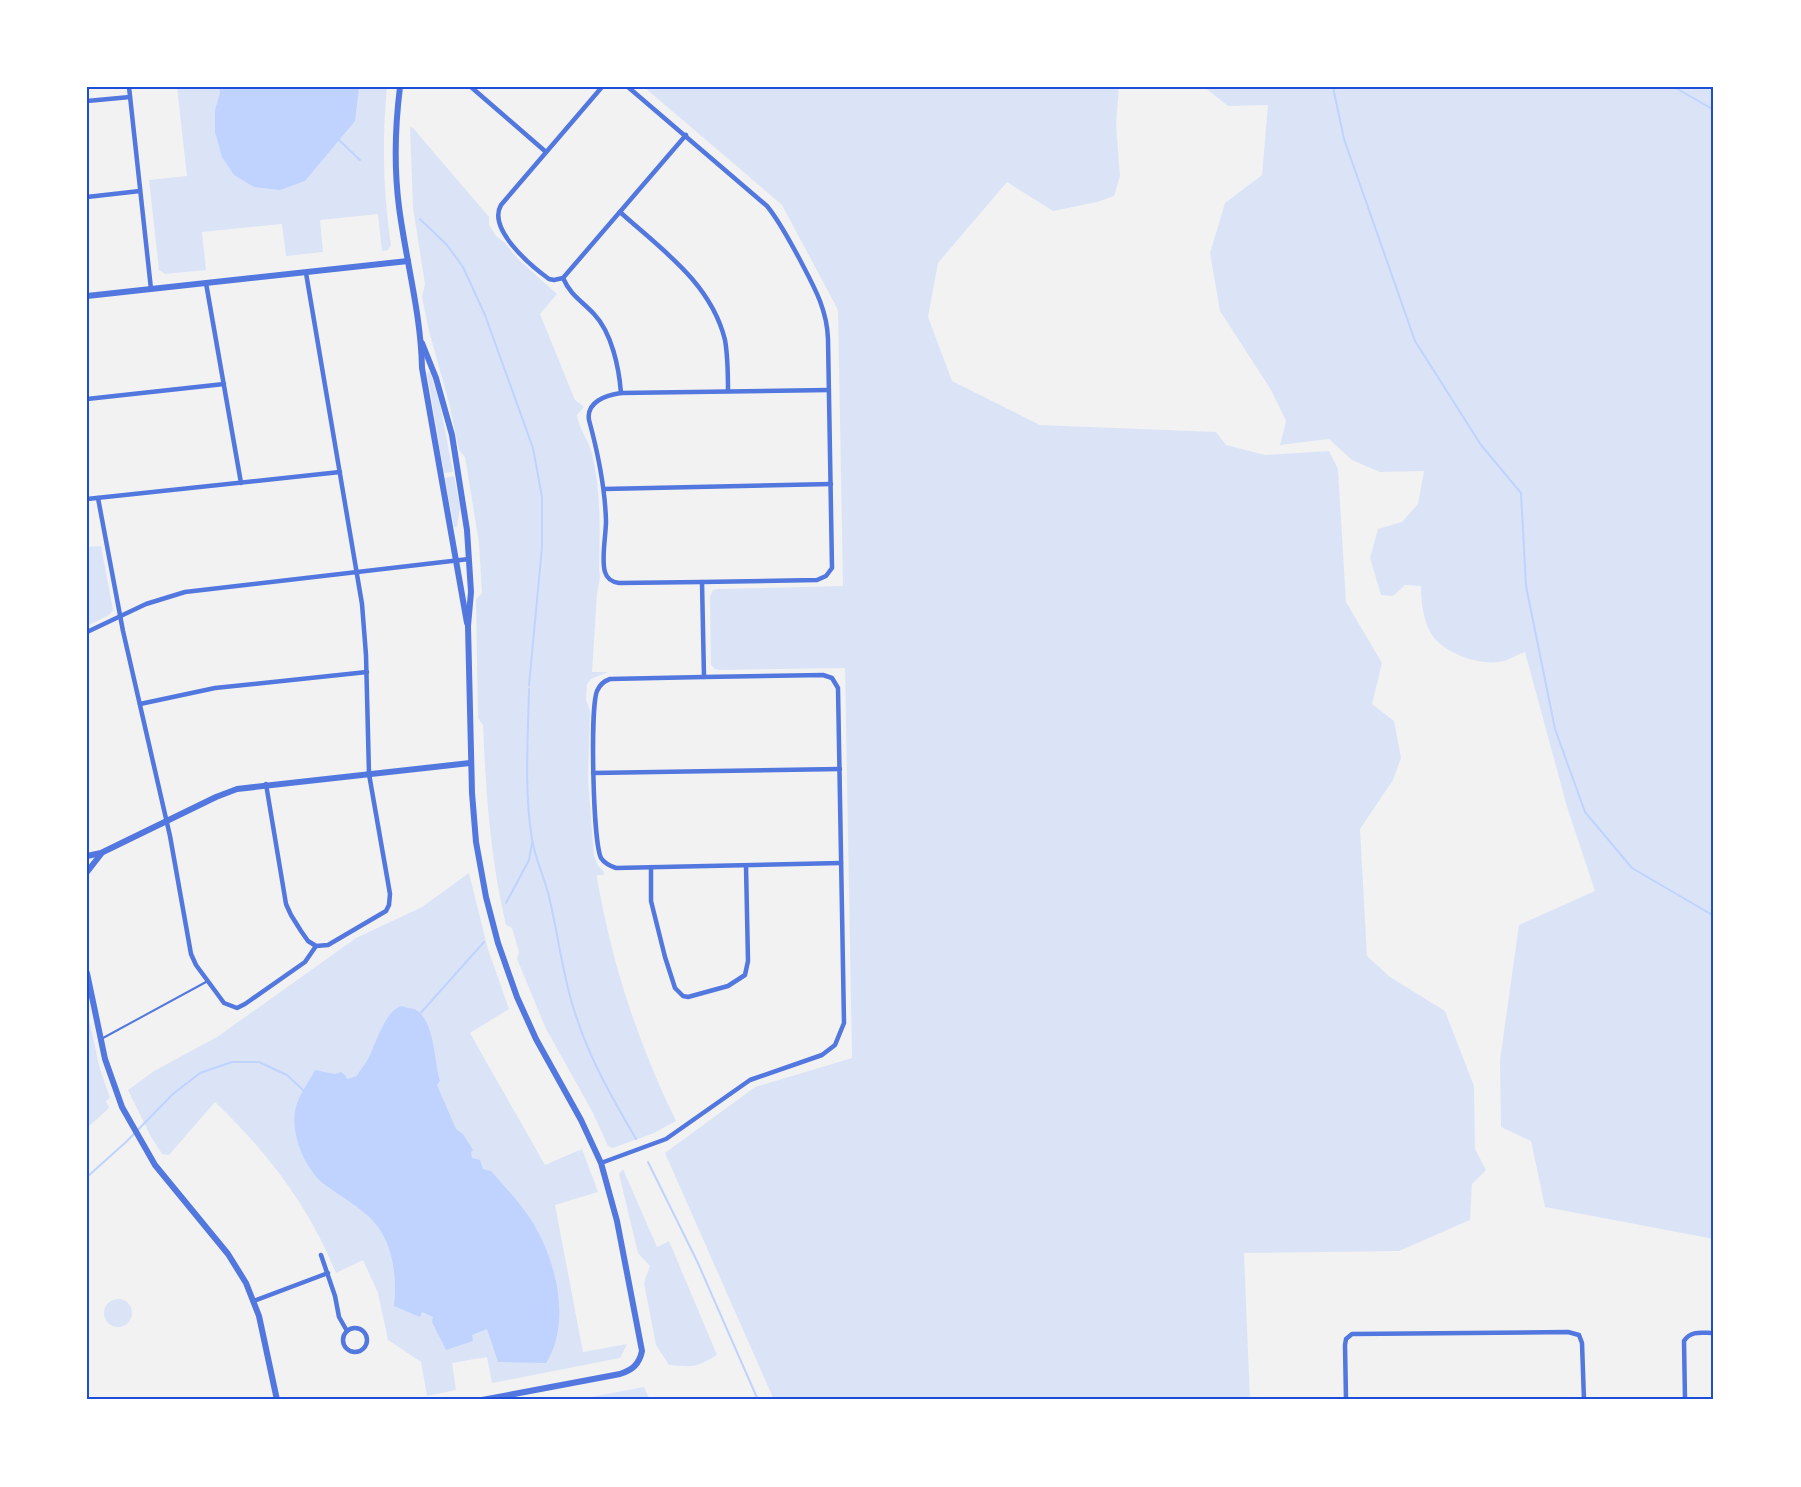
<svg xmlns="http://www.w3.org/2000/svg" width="1801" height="1487" viewBox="0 0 1801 1487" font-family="'PT Sans Narrow',sans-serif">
	<rect width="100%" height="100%" fill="#f2f2f2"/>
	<!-- green -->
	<g fill="#dbe4f7">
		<path d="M177,87H387C382,141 383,192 391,245L388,250L382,251L378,214L320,220L323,252L286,256L282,224L202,232L206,270L165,274L159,270L149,180L187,176Z"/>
		<polygon points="644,87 1119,87 1116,124 1120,176 1114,196 1097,202 1053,211 1007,182 938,263 928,317 952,381 1040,425 1216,432 1226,445 1265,455 1329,451 1338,469 1346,602 1382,663 1372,704 1394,721 1401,758 1393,780 1360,829 1367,956 1390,977 1445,1011 1474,1086 1475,1149 1486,1170 1472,1184 1470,1220 1399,1251 1244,1253 1250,1400 1038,1400 1037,1397 1025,1400 774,1400 665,1153 755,1087 852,1058 845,668 720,670 715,669 711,665 710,596 713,590 717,589 843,586 838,310 782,205"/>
		<path d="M1204,87H1714V1239L1545,1207L1531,1141L1501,1127L1500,1060L1519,925L1595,891L1567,807L1525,652C1518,654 1511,659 1504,661C1480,667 1442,653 1430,632C1423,619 1421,600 1421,586L1405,585L1393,596L1381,595L1370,558L1378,529L1402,522L1418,504L1424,471L1380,472L1352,460L1329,439L1280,445L1286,421L1271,390L1220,311L1210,253L1225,203L1262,175L1268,105L1228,106Z"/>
		<path d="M410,127L413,128L489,217V225L496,236L505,243L518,259L557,294L540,314L575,400L584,407L577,415C579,430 589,440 592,454C601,492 600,530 599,569L600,577L597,594L592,672H608L591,679L587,684L586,699L590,711L588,779L594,856L598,866L603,870L604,875H597V878C612,964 638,1043 676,1121L654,1133L613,1148L608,1146L592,1111L546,1029L517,959L519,952L512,928L506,925C490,857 486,795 483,725L478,718L476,600L482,593L479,543L465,457L459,450L449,403L429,331L422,297L425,284L413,208Z"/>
		<polygon points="430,372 440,404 453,472 444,473 427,373"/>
		<polygon points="454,476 460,508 457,527 454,527 445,478"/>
		<polygon points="101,546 113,610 109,615 87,626 87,547"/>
		<path d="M469,873L488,949L509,1009L470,1033L545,1165L582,1149L598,1192L555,1205L583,1352L627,1344L620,1358L492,1383L487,1357L452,1363L456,1390L427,1396L421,1362L388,1340L378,1293L363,1260L336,1273C308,1205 268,1153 215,1102L169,1155L162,1154L150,1135L128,1090L154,1071L217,1037L356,938L422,907Z"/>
		<polygon points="87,1010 100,1069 110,1098 106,1101 109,1108 87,1128"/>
		<path d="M623,1169L657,1247L669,1241L717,1355C695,1368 694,1367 669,1365L656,1345L644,1283L650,1266L638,1253L619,1174Z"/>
		<circle cx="118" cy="1313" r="14"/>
		<polygon points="644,1387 650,1400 575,1400"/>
	</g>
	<!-- water -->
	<g fill="#bfd3fe">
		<polygon points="219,87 359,87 355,121 305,181 280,190 254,187 234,175 222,157 215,132 215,110 220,93"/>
		<path d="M402,1006C406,1008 412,1008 416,1010C435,1021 434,1062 440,1081L437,1085L456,1129L463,1134L473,1150L471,1152L472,1158L480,1160L483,1169L491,1171C503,1185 517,1199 527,1214C555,1253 573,1321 546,1363L498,1362L487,1329L472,1335L473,1341L446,1350L432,1322L433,1317L422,1312L420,1317L394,1306C397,1280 394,1249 378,1227C365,1209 341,1197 324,1184C305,1169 291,1135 295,1111C297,1097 309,1082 315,1070L335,1074L341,1072L345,1075L347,1079L357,1076C359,1071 363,1067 367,1061C375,1047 385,1009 402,1006Z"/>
	</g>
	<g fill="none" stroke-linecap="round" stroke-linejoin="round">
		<!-- stream -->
		<g stroke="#bfd3fe" stroke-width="2">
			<polyline points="1333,87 1344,139 1415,341 1481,445 1521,493 1526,586 1555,729 1585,812 1632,868 1714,916"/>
			<polyline points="1674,87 1714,110"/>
			<polyline points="338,139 360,160"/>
			<polyline points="420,219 447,245 463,267 485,315 533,448 542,497 542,547 529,685"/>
			<path d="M529,689C528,739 524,790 532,839C535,860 546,880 550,901C559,939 563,979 576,1016C590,1060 613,1099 636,1139"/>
			<polyline points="506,903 529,860 532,843"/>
			<polyline points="418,1016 484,942"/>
			<polyline points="648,1162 697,1261 758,1400"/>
			<polyline points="87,1177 126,1142 173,1094 200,1073 232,1062 259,1062 287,1075 305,1092"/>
		</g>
		<!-- service -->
		<polyline stroke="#5277de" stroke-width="2" points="103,1038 206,982"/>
		<!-- minor -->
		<g stroke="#5277de" stroke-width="4.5">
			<polyline points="129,87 151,289"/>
			<polyline points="471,87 546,152"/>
			<path d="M602,87L501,205C487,229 531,266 549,279L554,280L563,278L686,135"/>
			<polyline points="87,101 130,97"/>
			<polyline points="87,197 140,191"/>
			<path d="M620,212C661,249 711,283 725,340C728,357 728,374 728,391"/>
			<path d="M563,278C571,296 581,300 594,314C612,333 619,368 621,393"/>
			<polyline points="206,283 241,483"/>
			<polyline points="87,399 224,384"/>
			<polyline points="604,489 831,484"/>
			<polyline points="98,498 123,631 170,836 191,954 196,965 224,1003 237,1008 245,1004 305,962 316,946"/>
			<polyline points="87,499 340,472"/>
			<path d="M702,582L619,583C612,582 607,579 605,572C601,560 606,535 606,521C605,486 598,453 589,420C586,402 606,395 621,393L829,390"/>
			<polyline points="87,632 146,604 185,592 469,559"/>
			<path d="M704,677L610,679C604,681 600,684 597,691C590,709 593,842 601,858C605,864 610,866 616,868L841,863"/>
			<polyline points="140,704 215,688 367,672"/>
			<polyline points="593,773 840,769"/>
			<polyline points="266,784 286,904 291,915 301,931 308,941 316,946 328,945 386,911 389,905 390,894 369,774 366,655 362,604 306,273"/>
			<polyline points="651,867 651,901 665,957 675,988 683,996 688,997 728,986 745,975 748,961 746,866"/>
			<path d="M601,1163L666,1139L750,1080L822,1055L835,1045L844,1023L838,688L832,678L823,675L704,677L702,582L817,580L826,576L832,568L828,339C827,308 813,285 799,258C789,240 780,222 767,206L628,87"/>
			<polyline points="321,1255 335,1296 339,1317 347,1331"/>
			<polyline points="254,1301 328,1273"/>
			<circle cx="355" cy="1340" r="12"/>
			<polyline points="1346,1400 1345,1345 1346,1339 1352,1334 1568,1332 1579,1335 1582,1343 1584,1400"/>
			<path d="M1685,1400L1684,1341C1691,1330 1702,1333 1714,1333"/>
		</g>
		<!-- tertiary -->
		<g stroke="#5277de" stroke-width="6">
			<path d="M400,87C395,127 394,168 399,207C406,261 421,314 422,368L467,623"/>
			<polyline points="87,296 408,261"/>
			<path d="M422,343L436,378L452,435L467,530L471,592L468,626L472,793L476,842L486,897L498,943L517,997L536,1039L581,1120L601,1163L617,1221L642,1351C639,1365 632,1370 620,1374L482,1400"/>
			<polyline points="87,856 101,853 216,797 237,789 470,763"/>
			<polyline points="87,872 101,854"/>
			<polyline points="87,973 105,1059 122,1107 155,1165 228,1254 246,1283 259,1316 277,1400"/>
		</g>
	</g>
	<!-- border -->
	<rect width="1801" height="1487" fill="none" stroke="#ffffff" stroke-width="177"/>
	<rect x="88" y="88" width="1624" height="1310" fill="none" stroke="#1d4ed8" stroke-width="2"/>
</svg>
